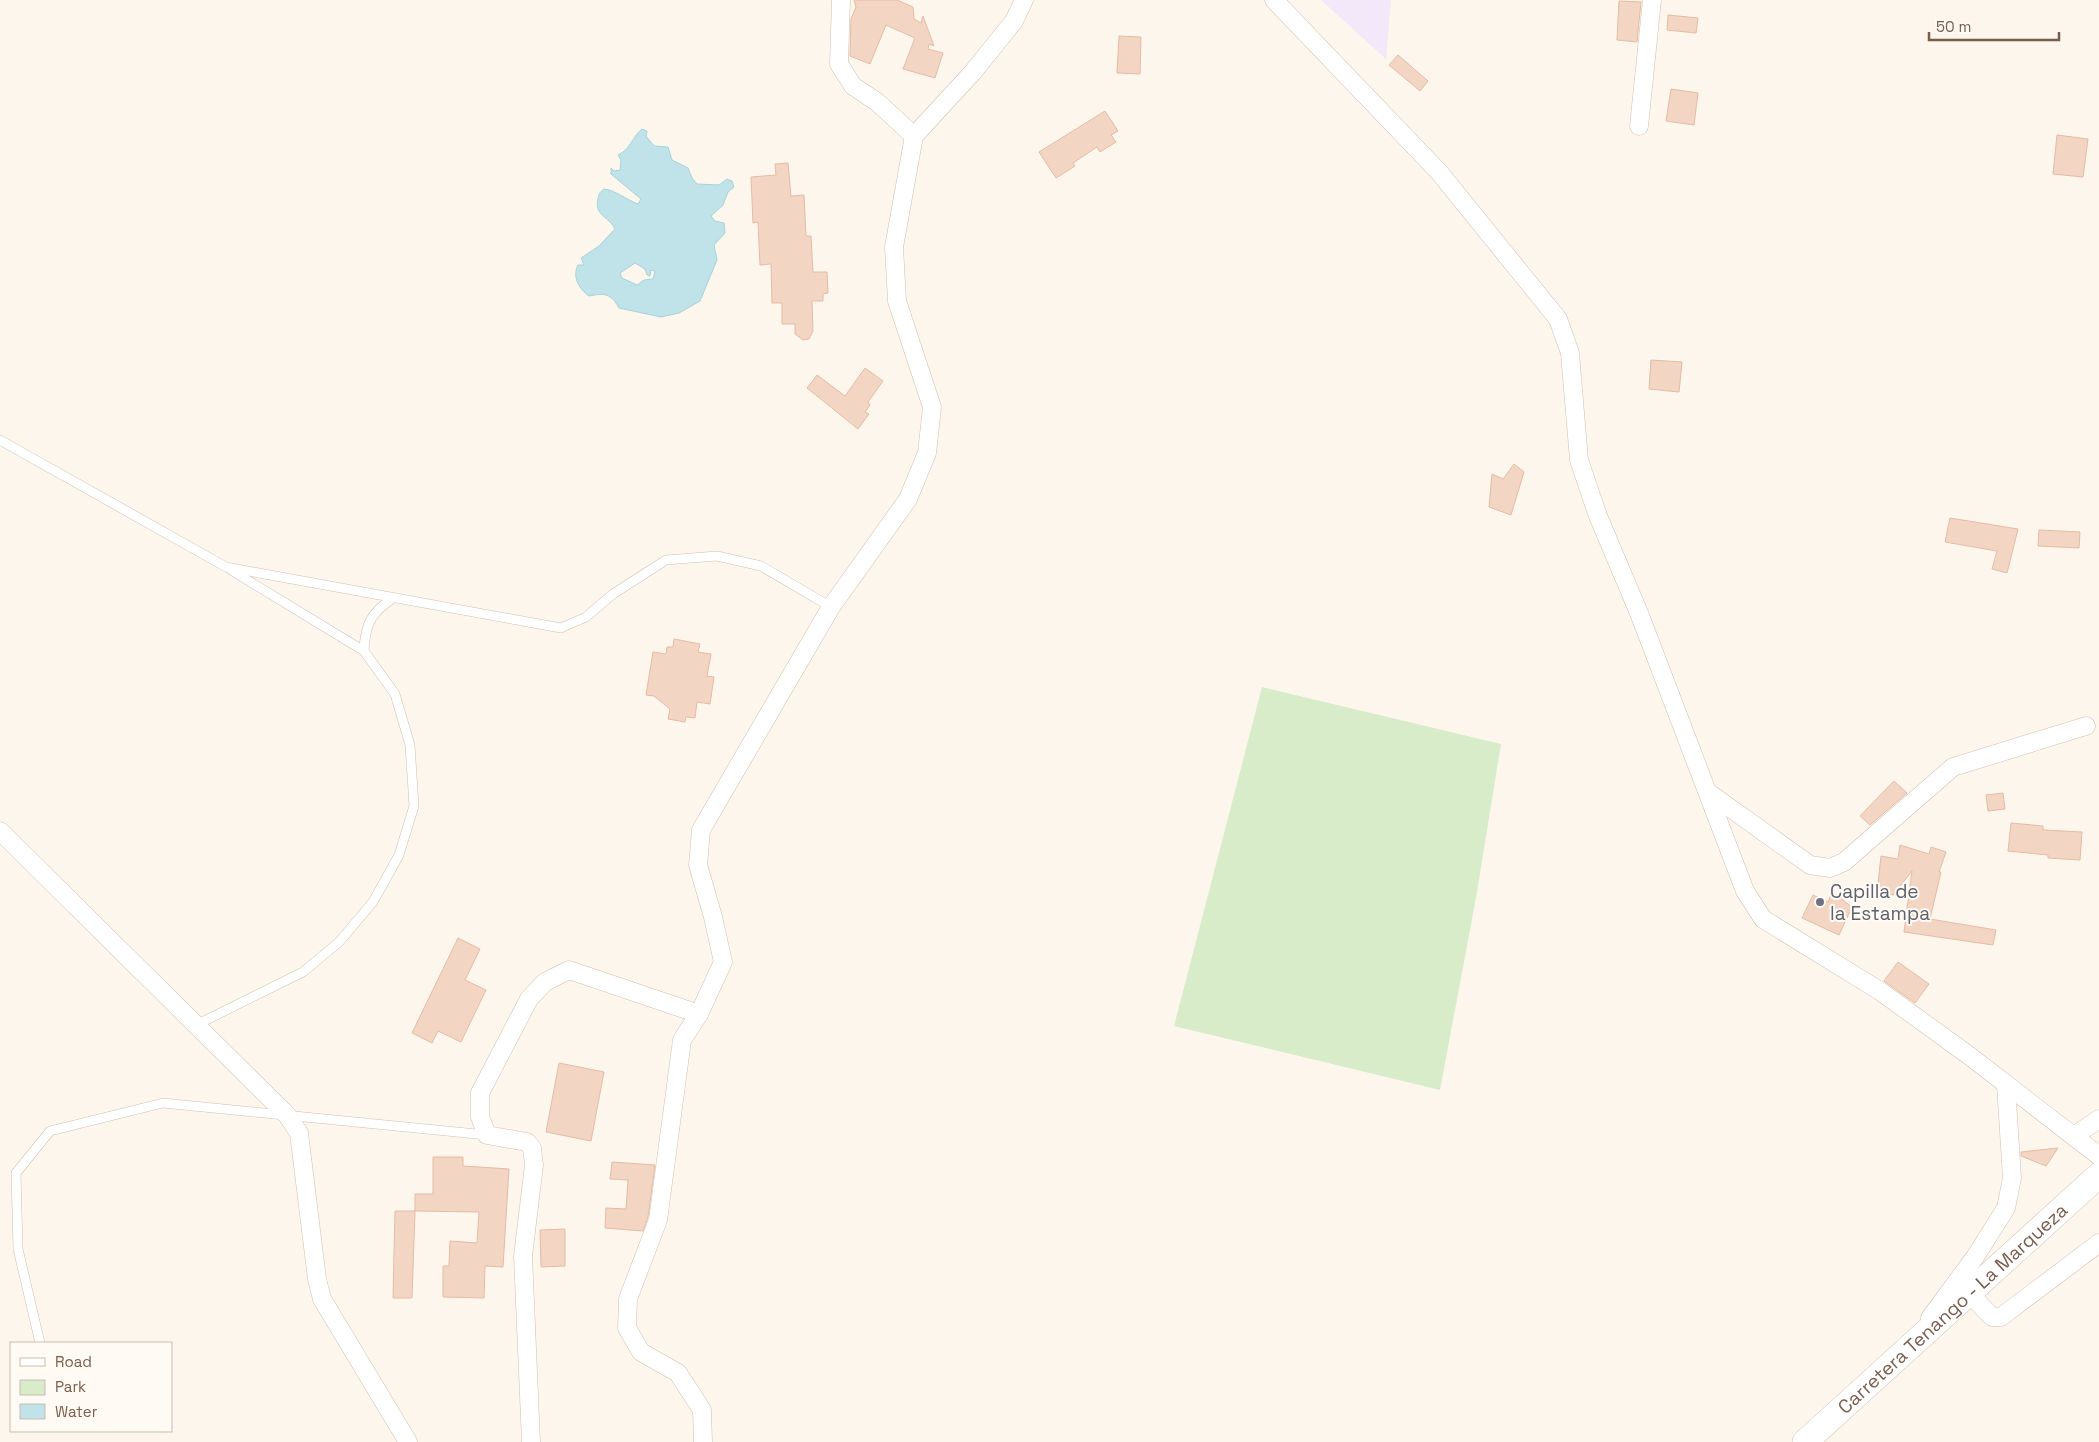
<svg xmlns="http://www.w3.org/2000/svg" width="2099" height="1442" viewBox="0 0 2099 1442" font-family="'Space Grotesk',sans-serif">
	<rect width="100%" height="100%" fill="#fdf6ec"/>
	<!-- education -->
	<polygon fill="#f3e8fa" points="1321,0 1391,0 1386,59 1322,1"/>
	<!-- green -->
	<polygon fill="#d8ecc9" points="1262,687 1501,744 1476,898 1440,1090 1174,1026"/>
	<!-- water -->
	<path fill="#bfe3e8" stroke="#a5d3da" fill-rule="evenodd" d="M642,129L647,131L646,136L654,146L668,147L672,160L688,168L692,178L697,184L719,185L727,179L732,181L734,187L728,192L723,205L711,216L715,221L724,223L725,233L714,245L717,260L700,301L679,313L661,317L619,308C611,293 604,293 589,296C579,289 572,277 578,265H584L581,258L599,246L615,229C609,216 594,216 598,199C599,194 599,193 604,189C615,190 627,200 638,204L641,199L611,174V168L614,171L620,170L621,160L618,155C630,150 632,137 642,129ZM635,263L645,269L647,275L650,276L651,270L655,271L653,279L644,280L637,285L622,278L620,273Z"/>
	<!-- building -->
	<g fill="#f3d5c3" stroke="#e6bba3">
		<polygon points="854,0 897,0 913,7 914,19 921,23 923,16 934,46 929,44 928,49 943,53 935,78 903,69 915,38 886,25 870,64 850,56 851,19 856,7"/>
		<polygon points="1619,1 1641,2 1637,42 1617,40"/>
		<polygon points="1668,15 1698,18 1696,33 1667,30"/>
		<polygon points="1119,36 1141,37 1140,74 1117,73"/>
		<polygon points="1398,55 1428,81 1420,91 1389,65"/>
		<polygon points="1671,89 1698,93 1694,125 1666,121"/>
		<polygon points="1105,111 1118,131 1111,135 1116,142 1100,152 1097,147 1073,163 1075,166 1056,178 1039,152"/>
		<polygon points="2057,135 2088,139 2083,177 2053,174"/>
		<polygon points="788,163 791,196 804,195 806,236 811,236 813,272 827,272 828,293 823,294 823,301 812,301 813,331 809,339 803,340 795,334 795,324 782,324 782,303 772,303 771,264 760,265 758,222 753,223 751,177 776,175 775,164"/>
		<polygon points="1651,360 1682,362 1679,392 1649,389"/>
		<polygon points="865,368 883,381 868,402 870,405 865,412 869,414 858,429 807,388 817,375 845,396"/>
		<polygon points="1514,464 1524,472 1511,515 1489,507 1492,474 1503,479"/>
		<polygon points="1950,518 2018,529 2007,573 1992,569 1997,551 1945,542"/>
		<polygon points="2039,530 2080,532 2079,548 2038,546"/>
		<polygon points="674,639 700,644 698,652 711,654 707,676 714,677 710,704 697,702 695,718 686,717 685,722 668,719 670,709 654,696 646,695 653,652 666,654 667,647 673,647"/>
		<polygon points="1894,781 1907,793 1870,825 1860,816"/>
		<polygon points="2003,793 2005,809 1988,811 1986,795"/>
		<polygon points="2011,823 2043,826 2043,830 2082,832 2080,860 2048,858 2048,855 2008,851"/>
		<polygon points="1900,845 1929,854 1931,847 1946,852 1939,872 1941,872 1930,919 1996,930 1993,945 1904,932 1912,871 1893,895 1877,892 1881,856 1898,859"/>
		<polygon points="1832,892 1852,907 1839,935 1802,918 1813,895 1828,902"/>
		<polygon points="458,938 480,949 465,980 486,990 461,1042 438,1031 432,1043 412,1033"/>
		<polygon points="1898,962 1929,984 1915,1003 1884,981"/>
		<polygon points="559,1063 604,1072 591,1141 546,1132"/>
		<polygon points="2058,1148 2046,1166 2021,1156 2021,1152"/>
		<polygon points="433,1157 463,1157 463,1166 509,1169 503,1267 485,1266 484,1298 443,1297 443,1266 449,1266 450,1241 477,1243 479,1212 415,1211 415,1194 433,1194"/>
		<polygon points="612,1162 655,1165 648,1217 643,1231 605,1228 606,1208 626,1209 628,1180 610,1179"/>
		<polygon points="395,1211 415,1211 412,1298 393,1298"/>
		<polygon points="565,1229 565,1266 541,1267 540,1230"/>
	</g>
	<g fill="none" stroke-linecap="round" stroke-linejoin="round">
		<!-- lane casing -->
		<g stroke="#d1beb0" stroke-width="10">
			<g id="lane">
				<polyline points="0,440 226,567 561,628 586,617 613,594 666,560 717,556 761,566 831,607"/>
				<path d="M364,651C365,624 371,613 393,598"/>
				<polyline points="196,1025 303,972 339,942 373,902 399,855 414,806 410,745 395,694 364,651 231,570"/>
				<polyline points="40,1343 18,1249 16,1173 50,1131 163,1103 487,1135"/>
			</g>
		</g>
		<!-- street casing -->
		<g stroke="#d1beb0" stroke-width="19">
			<g id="street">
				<polyline points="841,0 839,64 853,86 877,102 914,136"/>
				<polyline points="1274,0 1439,172 1558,319 1570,353 1579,460 1598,516 1639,613 1745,891 1763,919 1880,991 1971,1057 2099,1156"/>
				<polyline points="1639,126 1652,0"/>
				<polyline points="1709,793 1810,865 1830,868 1844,862 1953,767 2086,726"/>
				<polyline points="0,831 287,1115 299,1133 317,1279 322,1299 408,1442"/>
				<polyline points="2074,1136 2099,1119"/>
				<polyline points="1969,1293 1992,1317 2001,1317 2099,1243"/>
				<polyline points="1930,1318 1975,1257 2006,1208 2012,1178 2006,1085"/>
				<polyline points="531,1442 523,1256 534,1165 532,1148 527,1142 487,1135 480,1117 480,1093 529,999 545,982 569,970 699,1014"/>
				<polyline points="703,1442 702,1410 678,1373 641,1352 627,1328 628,1299 658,1220 682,1040 699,1014 723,962 713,917 698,865 701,830 831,607 908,499 927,453 932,407 897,301 894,247 914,136 973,72 1014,21 1024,0"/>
			</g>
		</g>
		<!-- secondary casing -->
		<g stroke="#d6c0b0" stroke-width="26">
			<g id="secondary">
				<path id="s1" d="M1805,1442L2099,1175"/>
			</g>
		</g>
		<!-- lane -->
		<use href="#lane" stroke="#fff" stroke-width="9"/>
		<!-- street -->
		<use href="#street" stroke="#fff" stroke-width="18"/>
		<!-- secondary -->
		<use href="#secondary" stroke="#fff" stroke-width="25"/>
	</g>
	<!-- markers -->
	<circle fill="#6b7280" stroke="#fffaf3" stroke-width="2" cx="1820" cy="902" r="5"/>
	<g text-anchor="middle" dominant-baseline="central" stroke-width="4" stroke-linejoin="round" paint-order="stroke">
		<!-- worship labels -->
		<g font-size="19" fill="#5b616d" stroke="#fffaf3" text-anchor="start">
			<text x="1830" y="891">Capilla de<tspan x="1830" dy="22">la Estampa</tspan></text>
		</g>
		<!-- street labels -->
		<g font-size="19" fill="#7a5c4d" stroke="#fffaf3">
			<text stroke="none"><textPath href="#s1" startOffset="199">Carretera Tenango - La Marqueza</textPath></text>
		</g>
	</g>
	<!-- legend -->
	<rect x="10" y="1342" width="162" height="90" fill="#fffaf3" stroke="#cabbb1"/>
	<rect x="20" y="1358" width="25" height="8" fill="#ffffff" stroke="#cabbb1"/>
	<text x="55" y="1367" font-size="15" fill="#7a5c4d">Road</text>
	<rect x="20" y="1380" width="25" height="15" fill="#d8ecc9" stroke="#cabbb1"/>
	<text x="55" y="1392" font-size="15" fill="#7a5c4d">Park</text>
	<rect x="20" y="1404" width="25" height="15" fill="#bfe3e8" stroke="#cabbb1"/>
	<text x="55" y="1417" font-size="15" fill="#7a5c4d">Water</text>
	<!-- scale -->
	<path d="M1929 32v8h130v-8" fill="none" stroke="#7a5c4d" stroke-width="2.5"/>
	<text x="1936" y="32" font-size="15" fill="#7a5c4d" stroke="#fffaf3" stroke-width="4" paint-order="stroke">50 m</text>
</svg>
